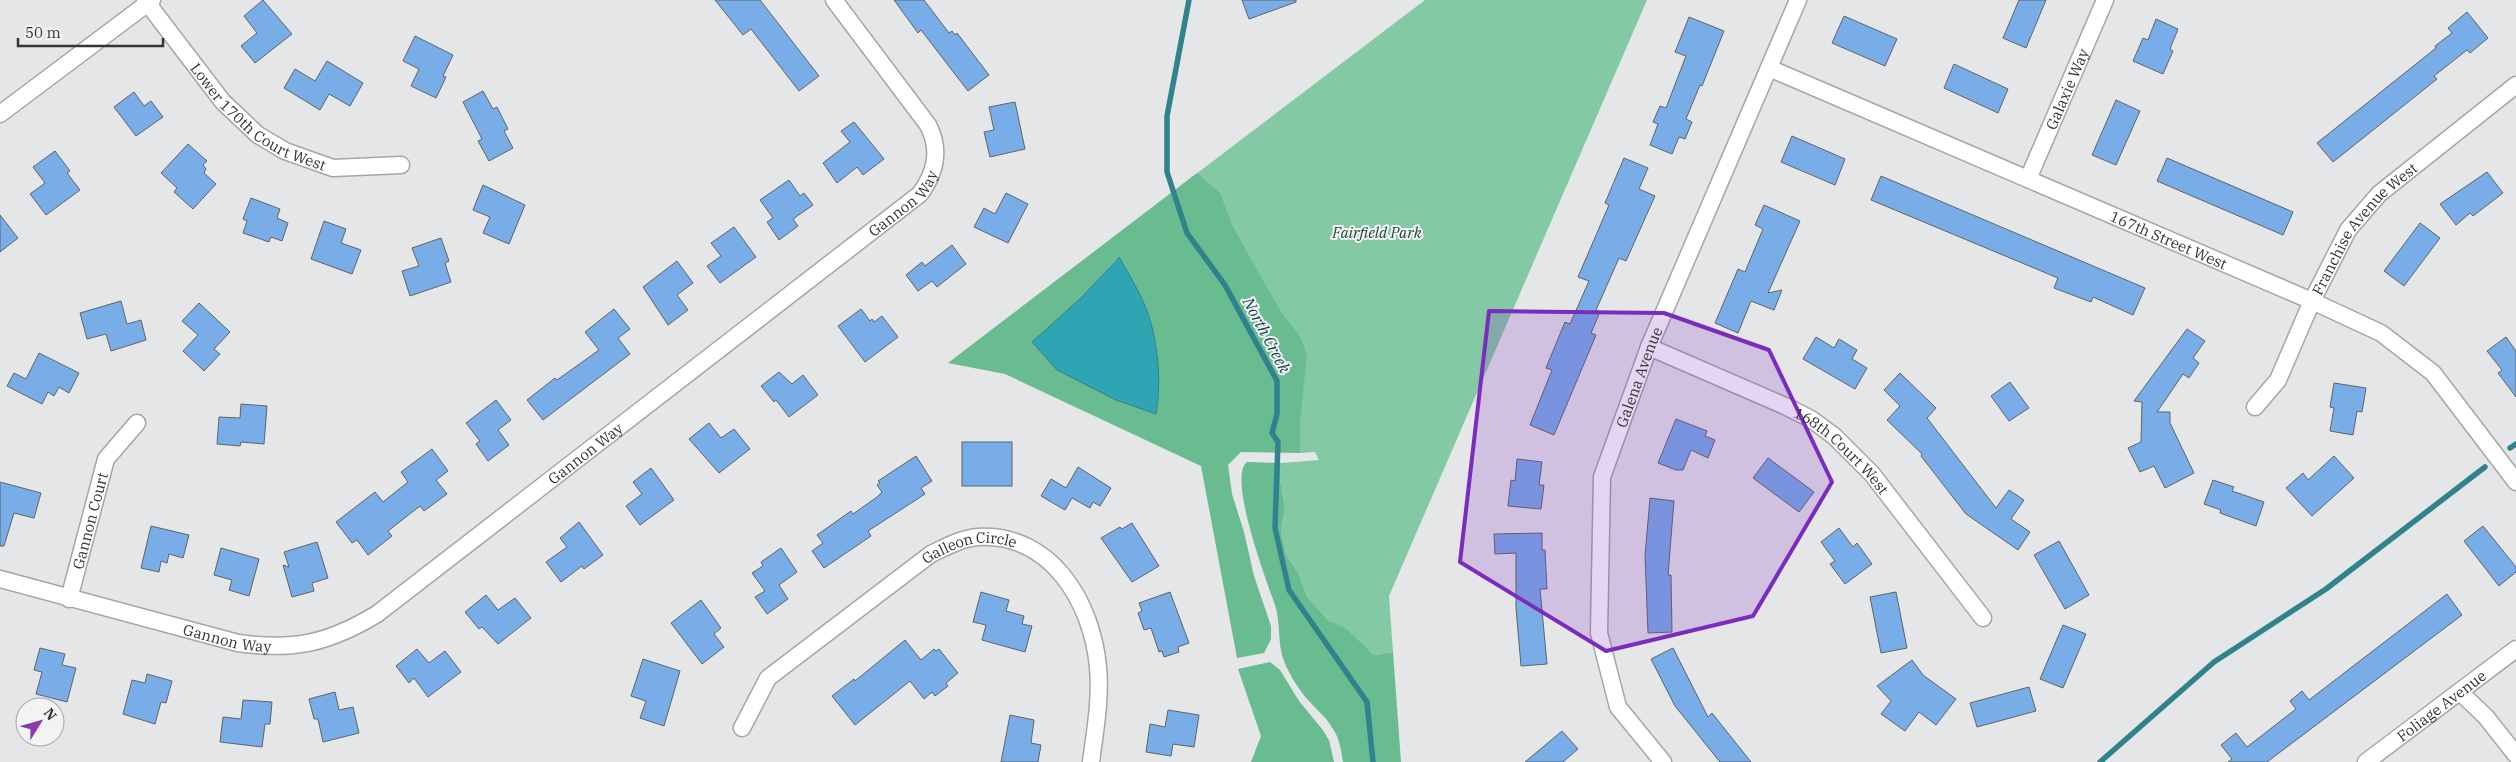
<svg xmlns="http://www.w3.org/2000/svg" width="2516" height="762" viewBox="0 0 2516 762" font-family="'IBM Plex Serif',serif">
	<rect width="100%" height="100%" fill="#e4e6e8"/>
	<!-- green -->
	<polygon fill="#83caa4" points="1425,0 1647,0 1389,596 1393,652 1374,655 1346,628 1328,620 1307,597 1298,572 1286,555 1281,531 1285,508 1280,480 1281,463 1319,460 1315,452 1300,453 1300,422 1179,187"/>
	<!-- forest -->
	<g fill="#69bb90" fill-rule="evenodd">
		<path d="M1197,173L1220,193L1232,225L1248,254L1281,312L1299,335L1307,354L1300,422V453L1241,452L1228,465L1232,494L1244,532L1254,576L1271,626V639L1264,653L1237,658L1201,466L1005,374L948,363ZM1118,257L1143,301L1151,323L1082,297Z"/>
		<path d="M1247,462L1281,463L1280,480L1285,508L1281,531L1286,555L1298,572L1307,597L1328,620L1346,628L1374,655L1393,652L1401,762H1343C1341,749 1339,736 1331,726C1326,717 1318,711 1311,703C1300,692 1290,676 1284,661C1277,643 1281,623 1275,605C1267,582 1227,477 1247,462Z"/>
		<polygon points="1270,662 1280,670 1299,701 1322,729 1329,740 1334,762 1251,762 1261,736 1238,669"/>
	</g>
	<!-- water -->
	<path fill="#2fa5b3" stroke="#30838d" d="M1119,257C1127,271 1136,286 1143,301C1158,335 1162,379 1156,414L1116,400L1057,370L1032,342L1082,297Z"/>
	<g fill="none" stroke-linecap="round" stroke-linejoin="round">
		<!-- stream -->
		<g stroke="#30838d" stroke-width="5.5">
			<polyline points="1189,0 1167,116 1167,172 1187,233 1225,285 1277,381 1277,414 1272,433 1278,442 1275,528 1289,590 1367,702 1373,762"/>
			<polyline points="2510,448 2516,444"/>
			<polyline points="2100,762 2214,662 2326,589 2485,467"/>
		</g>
	</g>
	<!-- building -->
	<g fill="#79ade8" stroke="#626365">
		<polygon points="263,0 292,34 255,63 241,46 257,33 244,16"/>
		<polygon points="715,0 760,0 819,76 799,91 751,29 743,35"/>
		<polygon points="894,0 924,0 949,33 952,31 955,35 957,33 989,75 968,91 921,30 918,33"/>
		<polygon points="1242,0 1296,0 1296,2 1249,19"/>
		<polygon points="2019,0 2046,0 2026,48 2003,38"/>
		<polygon points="2467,12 2488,38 2470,53 2467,50 2434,76 2437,79 2333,162 2317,143 2436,48 2435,46 2452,33 2448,28"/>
		<polygon points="1844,16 1897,39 1885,66 1832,43"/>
		<polygon points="1689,17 1724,31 1702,86 1700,85 1686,119 1692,122 1685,139 1679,137 1672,154 1650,145 1658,124 1653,122 1660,106 1666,108 1686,56 1675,52"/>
		<polygon points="2156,19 2178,29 2170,49 2173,51 2163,74 2133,61 2143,38 2148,40"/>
		<polygon points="415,36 453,55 443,76 446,77 436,98 411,86 419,69 403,61"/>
		<polygon points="327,61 363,83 350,106 329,94 320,110 284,88 295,69 315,81"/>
		<polygon points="1954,64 2008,89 1998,113 1944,88"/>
		<polygon points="483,91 493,109 497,107 508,129 504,131 513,148 489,161 478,141 482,139 463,102"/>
		<polygon points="134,92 144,106 151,101 163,117 136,136 114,107"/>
		<polygon points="2116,100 2140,111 2116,165 2092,155"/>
		<polygon points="1015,102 1025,149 990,157 984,132 994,130 989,107"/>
		<polygon points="854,122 884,159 863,175 857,167 837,183 823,163 850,142 841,131"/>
		<polygon points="1792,136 1845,159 1835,185 1781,162"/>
		<polygon points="188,144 207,161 203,165 206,169 204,173 216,184 193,209 174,192 177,188 161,173"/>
		<polygon points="55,151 70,171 67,173 80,190 46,215 30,194 45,183 33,167"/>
		<polygon points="1624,158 1648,168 1639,189 1655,196 1626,261 1619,258 1596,310 1600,312 1591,333 1596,335 1554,435 1530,425 1552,370 1546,368 1565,322 1570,324 1589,281 1578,277 1609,205 1605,203"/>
		<polygon points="2167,158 2293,212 2283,235 2157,181"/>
		<polygon points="2487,172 2503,193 2473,216 2470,213 2456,225 2440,204"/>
		<polygon points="1881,176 2145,288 2133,315 2093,297 2091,302 2054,288 2058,278 1871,200"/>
		<polygon points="789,180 800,196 804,193 813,205 793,219 798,226 779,240 767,222 773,218 760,200"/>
		<polygon points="483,185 525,205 509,244 483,233 490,217 473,210"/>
		<polygon points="1006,193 1028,204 1008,243 974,227 984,208 995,214"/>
		<polygon points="251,198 280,209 277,218 288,223 282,241 271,237 269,242 243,233 247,221 243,219"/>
		<polygon points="1764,205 1800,221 1768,293 1782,290 1774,310 1751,301 1738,333 1715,323 1738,269 1745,272 1763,229 1755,225"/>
		<polygon points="0,215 18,238 0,252"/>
		<polygon points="324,221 346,229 341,243 361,250 352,274 311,259"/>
		<polygon points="2420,223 2440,238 2404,286 2384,271"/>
		<polygon points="734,227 756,257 720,283 707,266 721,256 711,243"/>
		<polygon points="441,238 449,261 445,263 451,282 410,296 402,271 419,266 412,248"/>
		<polygon points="952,245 966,264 937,287 932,281 918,291 906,275 922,262 925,266"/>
		<polygon points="677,261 693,283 677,295 688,310 668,325 643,287"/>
		<polygon points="121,301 127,324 141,320 146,340 111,351 106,334 87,339 80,313"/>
		<polygon points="199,303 230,332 214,349 220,354 204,371 183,351 198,335 182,321"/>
		<polygon points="614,309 630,329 618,338 630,354 543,420 527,400 555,378 557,380 599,350 585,332"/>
		<polygon points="861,309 870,321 872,319 874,322 882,316 898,337 865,362 838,326"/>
		<polygon points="2187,329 2205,341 2193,358 2199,363 2189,378 2183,374 2157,412 2170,412 2170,423 2194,473 2165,488 2154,466 2140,472 2128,448 2141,442 2142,402 2134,401"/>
		<polygon points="1816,337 1834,348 1839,339 1857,350 1852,359 1867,368 1855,389 1803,359"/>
		<polygon points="2506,337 2516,351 2516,397 2498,373 2502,370 2487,351"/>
		<polygon points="39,353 79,373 69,393 59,387 54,396 48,392 42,404 7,386 14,373 26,379"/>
		<polygon points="779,372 792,384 803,375 818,395 789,417 776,400 774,402 761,386"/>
		<polygon points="1900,373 1936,408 1927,418 1996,508 2009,490 2024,500 2011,519 2030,532 2018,550 1966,514 1921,456 1922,454 1887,420 1900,406 1884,390"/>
		<polygon points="2010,382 2029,408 2009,421 1991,396"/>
		<polygon points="2334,383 2366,388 2362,412 2357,411 2353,435 2330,431 2334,408 2330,407"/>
		<polygon points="496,400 511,420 498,430 509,445 488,461 476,444 480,441 466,423"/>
		<polygon points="241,404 267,406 264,444 241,442 240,446 217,444 219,417 240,418"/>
		<polygon points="1676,419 1707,431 1705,436 1715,440 1708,458 1691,450 1683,470 1676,470 1658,463"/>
		<polygon points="709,423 721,438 734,429 750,449 719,473 689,439"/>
		<rect x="962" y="442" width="50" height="44"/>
		<polygon points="432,449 448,471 436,480 447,494 424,511 420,506 388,531 392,536 368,555 357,540 352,543 336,522 375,492 383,502 408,482 401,472"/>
		<polygon points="916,456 932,481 921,488 925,494 868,531 871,536 824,568 812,551 823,543 817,535 851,511 853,514 877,497 882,492 877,485 880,483 878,481"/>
		<polygon points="2334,456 2354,478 2312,516 2286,488 2303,473 2308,480"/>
		<polygon points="1768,458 1814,492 1799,512 1753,478"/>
		<polygon points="1517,459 1542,462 1539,485 1544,485 1541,509 1508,506 1511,480 1515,481"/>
		<polygon points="1078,467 1111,488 1100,506 1093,502 1090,508 1072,498 1065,510 1041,496 1051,479 1066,488"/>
		<polygon points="651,468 674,500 640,525 626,506 642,494 633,482"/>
		<polygon points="2213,480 2234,487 2232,491 2264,502 2256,526 2220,513 2221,510 2204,504"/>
		<polygon points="0,482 41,493 34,518 14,513 4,546 0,546"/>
		<polygon points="1650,498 1674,501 1668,575 1671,575 1672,632 1648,633 1645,556"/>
		<polygon points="579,522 603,555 584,569 582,566 561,582 546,562 567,547 560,538"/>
		<polygon points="1132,523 1159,566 1132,582 1101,538 1120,527 1122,529"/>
		<polygon points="151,526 189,535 183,558 169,554 167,563 161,561 159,572 141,568"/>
		<polygon points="2483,526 2516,567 2516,572 2499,586 2464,541"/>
		<polygon points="1839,528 1853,547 1857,543 1872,564 1845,584 1830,564 1835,561 1821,542"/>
		<polygon points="1542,533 1542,550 1545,550 1547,589 1540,589 1547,664 1521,666 1516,608 1516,553 1495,554 1494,534"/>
		<polygon points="2059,541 2089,595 2065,609 2034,555"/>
		<polygon points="317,542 328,578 312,583 314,591 292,597 283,565 289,567 284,552"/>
		<polygon points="221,548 259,559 249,596 229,590 232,580 214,575"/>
		<polygon points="781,548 797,572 779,585 788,599 767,614 755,597 765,591 752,573 763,566 761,562"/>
		<polygon points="981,592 1009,600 1006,611 1024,616 1022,624 1032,626 1025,652 982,640 986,625 973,622"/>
		<polygon points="1170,592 1189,643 1178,647 1179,652 1164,657 1162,651 1159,652 1151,628 1144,630 1138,613 1142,611 1139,603"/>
		<polygon points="1896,592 1907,648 1881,653 1870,597"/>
		<polygon points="2447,594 2462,615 2267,762 2228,762 2232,759 2221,745 2236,733 2247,747 2296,709 2290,701 2302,691 2309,700"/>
		<polygon points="486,595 498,610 515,598 531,618 498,644 482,627 479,629 465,612"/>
		<polygon points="701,600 721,628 714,634 724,647 702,664 671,623"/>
		<polygon points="2063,625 2086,634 2063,688 2040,679"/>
		<polygon points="905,640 921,660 934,649 936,651 939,649 958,673 946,683 948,686 935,696 932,692 924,699 910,681 855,725 832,696 854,679 855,681"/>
		<polygon points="40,648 65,654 62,665 76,668 67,702 36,694 42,672 34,670"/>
		<polygon points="1673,648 1708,717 1712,713 1751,762 1720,762 1675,706 1651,659"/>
		<polygon points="417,649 429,663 445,651 461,672 428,697 414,678 409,683 396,666"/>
		<polygon points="643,659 680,671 664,726 640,718 646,701 631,696"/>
		<polygon points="1912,660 1923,675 1956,699 1936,725 1919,712 1905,731 1881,714 1891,701 1877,686"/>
		<polygon points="147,674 172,681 166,703 161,702 155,724 123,714 132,680 145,683"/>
		<polygon points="2029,687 2036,711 1977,727 1970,703"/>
		<polygon points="335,692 339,710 353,707 359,733 323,742 318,719 314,719 309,699"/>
		<polygon points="243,700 272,702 270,724 265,724 262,747 220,742 223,717 241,719"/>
		<polygon points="1168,710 1199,715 1194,747 1173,744 1171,756 1146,752 1150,724 1165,727"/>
		<polygon points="1010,715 1034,720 1031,743 1041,745 1038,762 1001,762"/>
		<polygon points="1562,731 1578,749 1563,762 1525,762"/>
	</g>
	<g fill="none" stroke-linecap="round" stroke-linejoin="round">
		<!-- street casing -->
		<g stroke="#a5a6a8" stroke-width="19">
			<g id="street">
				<path id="s1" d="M145,0L223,102L258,135L285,151L333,168L401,165"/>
				<path id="s2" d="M1769,68L2312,301L2381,333L2433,373L2516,482"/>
				<polyline points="0,114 152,0"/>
				<path id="s3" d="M2028,179L2105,0"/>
				<path id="s4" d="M1649,347L1785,406L1811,419L1834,436L1872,474L1983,618"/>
				<path id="s5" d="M2255,407L2278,380L2312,301L2348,230L2379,194L2516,85"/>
				<path id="s6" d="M0,579L238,643C294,651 329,643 377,614L920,194C936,172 941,150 928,125L834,0"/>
				<path id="s7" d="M69,599L106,459L137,423"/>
				<polyline points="2460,692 2486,717 2516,755"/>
				<path id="s8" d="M742,728L768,678L931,554C946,547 962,538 978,537C1051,533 1092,602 1098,667C1101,699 1095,731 1091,762"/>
				<path id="s9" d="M1663,762L1618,707L1599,633L1602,477L1649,347L1798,0"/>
				<path id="s10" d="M2366,762L2516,649"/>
			</g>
		</g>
		<!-- street -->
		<use href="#street" stroke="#fff" stroke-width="16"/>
	</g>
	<!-- marked area -->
	<path fill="#7b2cbf" fill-opacity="0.2" stroke="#7b2cbf" stroke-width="4" stroke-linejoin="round" d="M1489,311L1664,313L1769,350L1832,482L1753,616L1606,651L1460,562Z"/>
	<g text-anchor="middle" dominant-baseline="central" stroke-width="4" stroke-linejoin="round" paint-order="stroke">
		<!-- street labels -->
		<g font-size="15" fill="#343435" stroke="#f1f3f5">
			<text stroke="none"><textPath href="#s3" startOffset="98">Galaxie Way</textPath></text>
			<text stroke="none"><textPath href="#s1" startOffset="166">Lower 170th Court West</textPath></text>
			<text stroke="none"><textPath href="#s6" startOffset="1060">Gannon Way</textPath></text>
			<text stroke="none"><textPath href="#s5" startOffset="212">Franchise Avenue West</textPath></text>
			<text stroke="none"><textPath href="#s2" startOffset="435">167th Street West</textPath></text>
			<text stroke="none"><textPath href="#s9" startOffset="410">Galena Avenue</textPath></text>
			<text stroke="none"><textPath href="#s4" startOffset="221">168th Court West</textPath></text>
			<text stroke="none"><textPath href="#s6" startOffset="655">Gannon Way</textPath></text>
			<text stroke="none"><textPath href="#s7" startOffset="81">Gannon Court</textPath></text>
			<text stroke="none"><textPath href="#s8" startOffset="301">Galleon Circle</textPath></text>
			<text stroke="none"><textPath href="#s6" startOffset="235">Gannon Way</textPath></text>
			<text stroke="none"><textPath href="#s10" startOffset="94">Foliage Avenue</textPath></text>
		</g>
		<!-- park labels -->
		<g font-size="15" font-style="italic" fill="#1a3e2d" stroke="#f1f3f5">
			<text x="1377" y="232">Fairfield Park</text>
		</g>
		<!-- water labels -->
		<g font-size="16" font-style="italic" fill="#0e4147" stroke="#f1f3f5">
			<text transform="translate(1267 335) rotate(62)">North Creek</text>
		</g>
	</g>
	<!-- north arrow -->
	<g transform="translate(40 722) rotate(53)"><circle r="24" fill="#f1f3f5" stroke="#a5a7a8"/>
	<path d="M0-4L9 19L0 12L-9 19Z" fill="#893aab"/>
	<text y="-8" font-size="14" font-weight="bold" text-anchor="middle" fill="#343435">N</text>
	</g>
	<!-- scale -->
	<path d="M18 38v8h145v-8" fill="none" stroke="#343435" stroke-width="2.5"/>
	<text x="25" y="38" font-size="15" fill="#343435" stroke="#f1f3f5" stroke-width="4" paint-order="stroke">50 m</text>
</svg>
